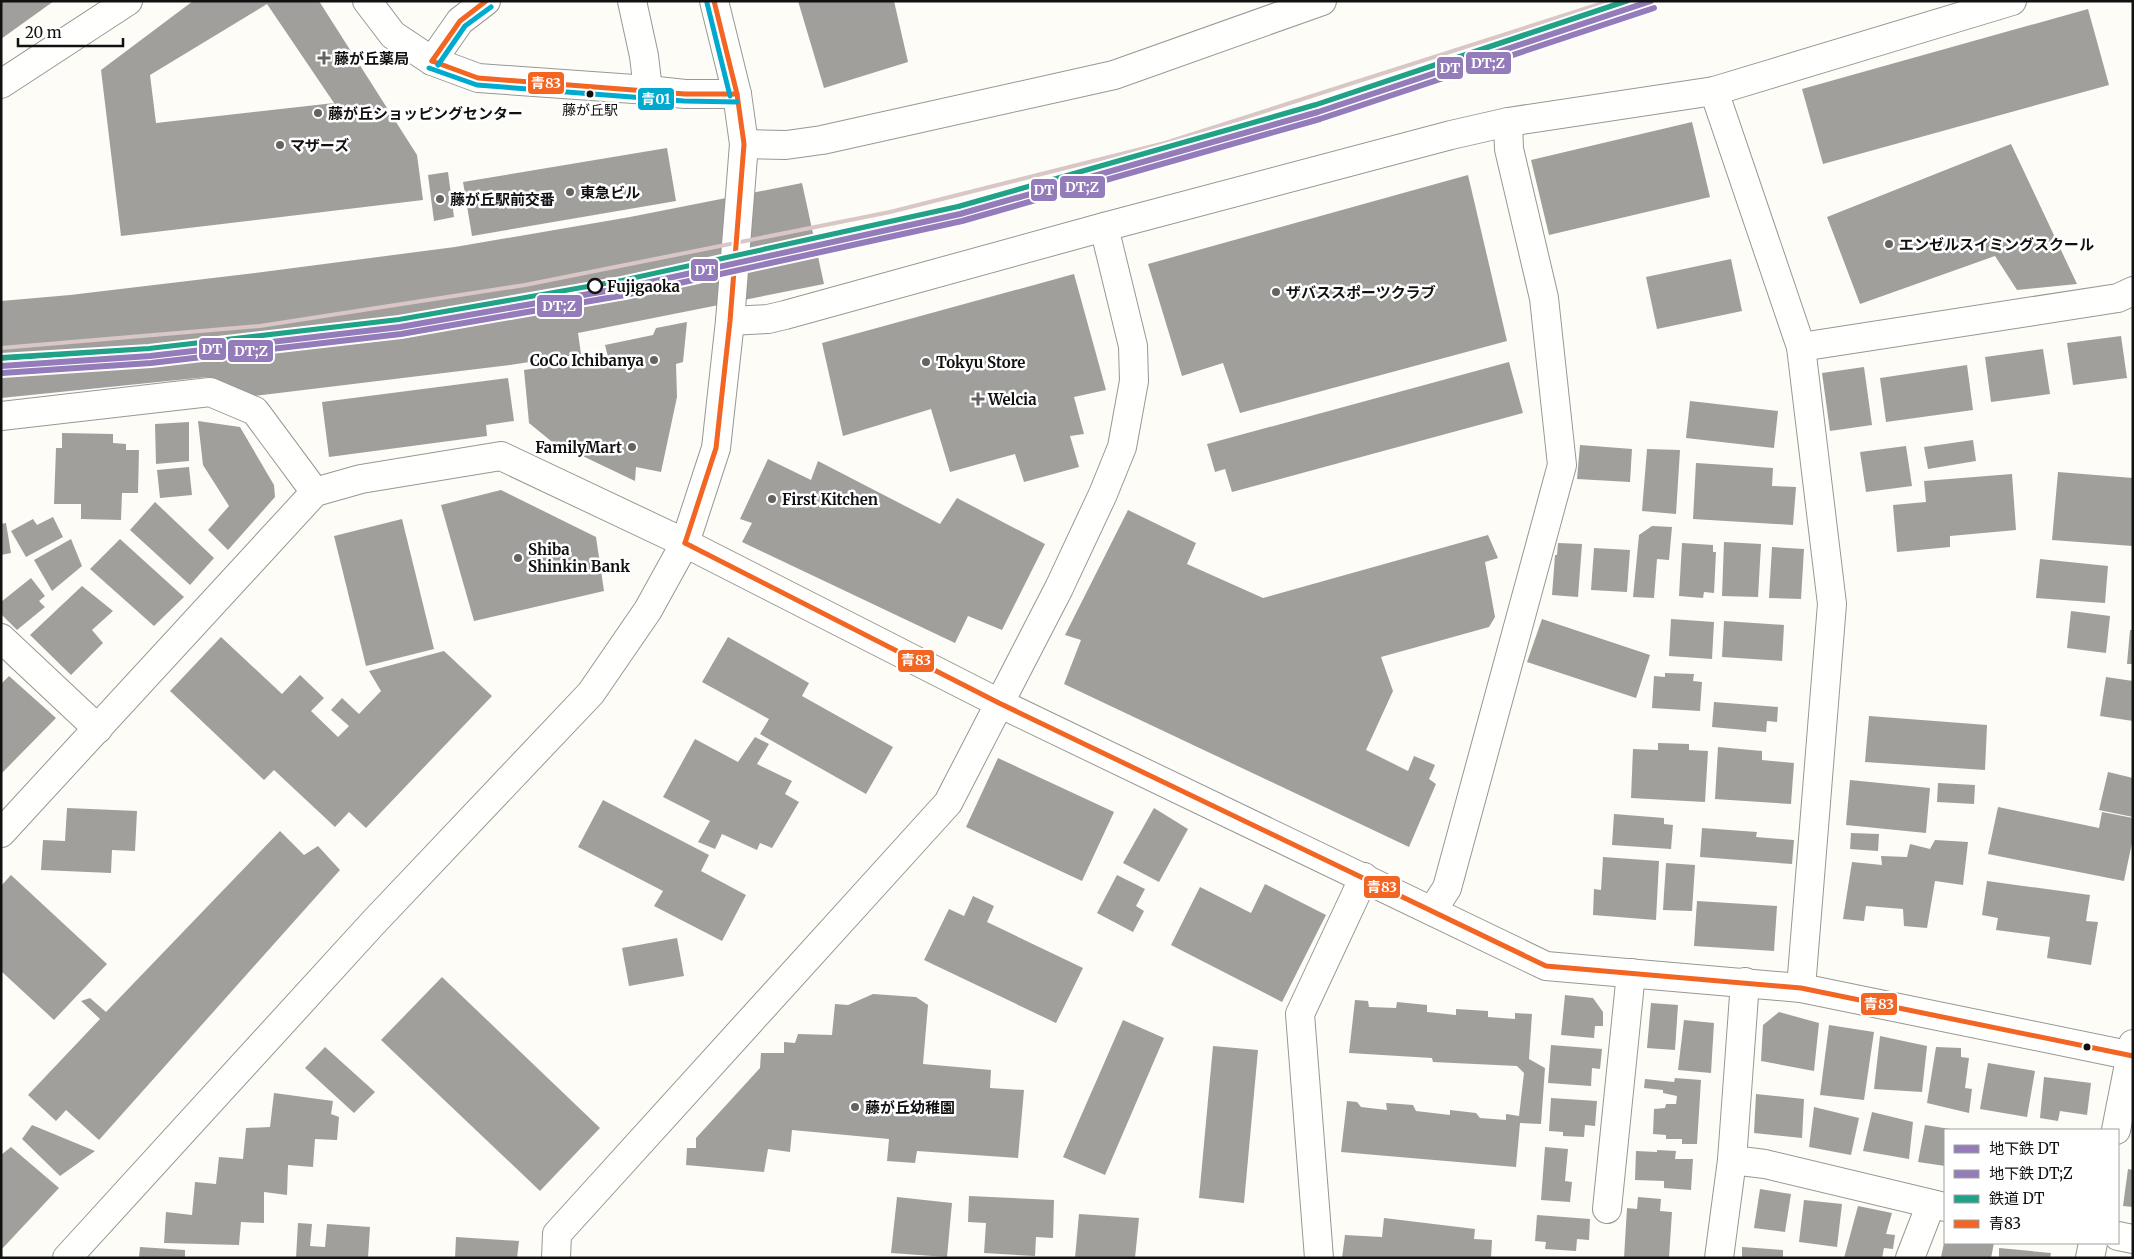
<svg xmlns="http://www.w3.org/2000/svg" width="2134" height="1259" viewBox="0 0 2134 1259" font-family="Merriweather,'Noto Sans JP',serif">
	<rect width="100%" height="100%" fill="#fdfcf7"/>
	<!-- building -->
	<g fill="#a19f9c" fill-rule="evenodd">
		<polygon points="1,1 54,1 1,39"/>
		<path d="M193,1H319L417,155L423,200L121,236L101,70ZM267,4L334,103L156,123L150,75Z"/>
		<polygon points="798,1 894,1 908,62 824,88"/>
		<polygon points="2088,9 2109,85 1823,164 1802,89"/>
		<polygon points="1692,122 1710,197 1549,235 1531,160"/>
		<polygon points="2011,144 2077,284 2017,290 1995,256 1860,304 1827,217"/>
		<polygon points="667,148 676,201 472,236 463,182"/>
		<polygon points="448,172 454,217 434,221 428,175"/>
		<polygon points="1468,175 1507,341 1240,413 1223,363 1182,376 1148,264"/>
		<polygon points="802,183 824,284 578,333 581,354 510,365 253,396 207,377 1,398 1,301 70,295 255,273 455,247 630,217"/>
		<polygon points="1731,259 1742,311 1657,329 1646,277"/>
		<polygon points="1074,274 1106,390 1074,397 1084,434 1070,436 1079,467 1024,482 1015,454 950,472 931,409 843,436 822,343"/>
		<polygon points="687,322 683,362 676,364 677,397 661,472 636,467 635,481 551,441 529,423 524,370 608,357 605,345 653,335 656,328"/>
		<polygon points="2121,336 2127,378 2073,385 2067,343"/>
		<polygon points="2043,349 2050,394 1991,402 1985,357"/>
		<polygon points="1509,362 1523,413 1232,492 1225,469 1215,472 1207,444"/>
		<polygon points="1967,365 1973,410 1886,422 1880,378"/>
		<polygon points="1864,367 1872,425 1830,431 1822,373"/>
		<polygon points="508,378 514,421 486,425 487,436 329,457 322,402"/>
		<polygon points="1690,401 1778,411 1774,448 1686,438"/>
		<polygon points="198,421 240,427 274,485 275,497 228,550 208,530 229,506 203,465"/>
		<polygon points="189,422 189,461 156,464 155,424"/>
		<polygon points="62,433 113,434 113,443 126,444 126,450 139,450 138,493 122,493 121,520 81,519 81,504 54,504 56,448 62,448"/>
		<polygon points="1973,440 1976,461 1928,469 1924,447"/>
		<polygon points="1580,445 1632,449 1630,482 1577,479"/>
		<polygon points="1906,446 1912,486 1866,492 1860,452"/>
		<polygon points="1647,449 1680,450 1676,514 1642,511"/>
		<polygon points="768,459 811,480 818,461 940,524 957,498 1045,544 1002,630 968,616 955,643 742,542 752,523 740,519"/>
		<polygon points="1696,463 1773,468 1772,486 1796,487 1793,525 1693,519"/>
		<polygon points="189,467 192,495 160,498 157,470"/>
		<polygon points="2058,472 2133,478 2133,546 2052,540"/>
		<polygon points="2012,474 2016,530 1950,536 1950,547 1897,552 1893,505 1926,502 1924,481"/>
		<polygon points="501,490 596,537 604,591 474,621 441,505"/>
		<polygon points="155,502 214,558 190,585 130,530"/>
		<polygon points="1128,510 1196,543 1187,564 1263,598 1488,535 1498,558 1485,562 1495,617 1489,627 1381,657 1393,691 1366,750 1408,771 1414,756 1435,765 1429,779 1436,784 1409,847 1064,684 1081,640 1065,635"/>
		<polygon points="53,517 63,537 26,557 11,531 33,519 37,525"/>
		<polygon points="402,519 434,649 366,666 334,536"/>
		<polygon points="6,523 11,553 1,555 1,524"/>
		<polygon points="1652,526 1672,527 1669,560 1657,559 1654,598 1633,597 1639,535"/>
		<polygon points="71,539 82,566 52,591 34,560"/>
		<polygon points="120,539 184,597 154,626 90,569"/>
		<polygon points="1724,542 1761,544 1758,597 1722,596"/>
		<polygon points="1558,543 1582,544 1578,597 1552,595 1555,555 1557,555"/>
		<polygon points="1682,543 1713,545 1713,552 1716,552 1714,593 1704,592 1703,598 1679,596"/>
		<polygon points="1772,547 1804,549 1801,599 1769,598"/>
		<polygon points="1594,548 1630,550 1627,592 1591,590"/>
		<polygon points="2040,559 2108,566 2105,603 2036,598"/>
		<polygon points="31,578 45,596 39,601 45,607 17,630 1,614 1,602"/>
		<polygon points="82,586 113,611 92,630 103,643 71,675 30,635"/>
		<polygon points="2071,611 2110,616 2106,653 2067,648"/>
		<polygon points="1542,619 1650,655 1636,698 1527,662"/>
		<polygon points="1671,619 1714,622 1712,659 1669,656"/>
		<polygon points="1724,621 1784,625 1782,661 1722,657"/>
		<polygon points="2130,630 2133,630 2133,664 2127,664"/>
		<polygon points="221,637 282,694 300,675 324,698 311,711 338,737 349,726 331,710 342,698 359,714 381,691 369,671 444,651 492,696 366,828 349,812 335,827 274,770 264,780 170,691"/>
		<polygon points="728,637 809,683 802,696 893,747 866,794 760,734 769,719 702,682"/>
		<polygon points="1665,673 1694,674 1693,681 1702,682 1700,711 1652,708 1654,676 1665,677"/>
		<polygon points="9,676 56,718 1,774 1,684"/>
		<polygon points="2106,677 2133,681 2133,721 2100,716"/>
		<polygon points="1714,702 1778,707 1777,722 1767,721 1766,732 1712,727"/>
		<polygon points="1869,716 1987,725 1985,770 1865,762"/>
		<polygon points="755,737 769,744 757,764 792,781 785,794 799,802 772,848 760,843 757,850 722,834 715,849 698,842 710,821 663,797 695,739 738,762"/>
		<polygon points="1658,743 1689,744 1689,750 1708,751 1705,802 1631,798 1633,749 1658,750"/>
		<polygon points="1718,747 1762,751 1762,760 1794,763 1791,804 1715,799"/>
		<polygon points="998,758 1114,812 1082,881 966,827"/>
		<polygon points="2108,772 2133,778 2133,817 2099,810"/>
		<polygon points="1850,780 1930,788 1926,833 1846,825"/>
		<polygon points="1938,783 1975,785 1974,804 1937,802"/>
		<polygon points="603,800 709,855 701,871 746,895 722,941 654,906 663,891 578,847"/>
		<polygon points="1998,807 2099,828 2102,812 2133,818 2133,838 2124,881 1988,854"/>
		<polygon points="67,808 137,811 135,851 112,850 111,873 41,870 43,840 65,841"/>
		<polygon points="1154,808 1188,829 1159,882 1123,863"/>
		<polygon points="1614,814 1664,818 1664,824 1673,825 1671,849 1612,845"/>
		<polygon points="1702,828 1757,832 1756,837 1794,840 1792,864 1700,857"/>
		<polygon points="280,831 304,855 318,846 340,870 99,1140 66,1110 56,1121 28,1095 100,1019 81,1001 90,998 106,1012"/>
		<polygon points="1851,833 1879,834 1878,851 1850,849"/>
		<polygon points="1935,840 1968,842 1963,885 1935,881 1927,928 1904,926 1903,909 1866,906 1864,921 1843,919 1852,862 1882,865 1881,856 1907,857 1910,844 1930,849"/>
		<polygon points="1603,857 1659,861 1656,920 1593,915 1594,889 1601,890"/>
		<polygon points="1666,863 1695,865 1692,911 1663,910"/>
		<polygon points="11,875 107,964 54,1020 1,971 1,886"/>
		<polygon points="1117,875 1145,889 1136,906 1144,911 1133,932 1097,913"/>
		<polygon points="1987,881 2090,895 2086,921 2098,922 2091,965 2047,958 2050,937 1996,930 1998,918 1982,915"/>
		<polygon points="1265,884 1326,915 1282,1002 1171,945 1200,887 1251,913"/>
		<polygon points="973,896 994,906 987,922 1083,968 1056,1023 924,960 949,909 964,916"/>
		<polygon points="1697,901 1777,906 1774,951 1694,946"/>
		<polygon points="677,938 684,976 629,986 622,948"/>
		<polygon points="442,977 600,1128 540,1191 381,1040"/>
		<polygon points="873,994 916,997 928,1005 923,1064 991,1070 990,1088 1024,1090 1018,1158 917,1151 915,1163 887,1161 889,1139 792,1130 790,1152 768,1149 764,1172 686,1165 687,1148 696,1148 696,1138 760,1068 761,1053 784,1053 784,1042 795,1043 798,1034 832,1035 835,1004 848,1005"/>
		<polygon points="1565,995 1593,998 1603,1012 1603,1026 1595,1026 1594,1038 1561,1035"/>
		<polygon points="1355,1000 1368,1001 1369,1007 1396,1008 1397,1002 1427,1005 1427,1012 1456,1015 1456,1009 1488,1011 1488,1017 1515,1019 1515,1013 1532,1014 1529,1059 1545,1068 1541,1124 1520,1123 1516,1167 1341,1152 1347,1101 1357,1102 1361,1107 1387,1110 1386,1103 1413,1105 1416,1111 1450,1115 1450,1110 1476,1113 1480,1118 1506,1120 1506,1114 1519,1116 1524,1073 1517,1066 1433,1062 1432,1058 1349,1053"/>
		<polygon points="1651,1003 1678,1005 1675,1050 1647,1048"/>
		<polygon points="1779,1012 1819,1023 1814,1071 1761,1061 1763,1025"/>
		<polygon points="1123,1020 1164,1038 1105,1175 1063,1157"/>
		<polygon points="1684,1020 1714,1023 1711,1073 1678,1070"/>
		<polygon points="1829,1025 1874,1032 1864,1100 1820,1095"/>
		<polygon points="1880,1036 1927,1046 1922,1092 1874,1089"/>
		<polygon points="1551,1045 1602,1049 1600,1069 1592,1068 1591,1086 1548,1083"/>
		<polygon points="1213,1046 1258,1050 1244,1203 1199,1198"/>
		<polygon points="325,1047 375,1092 354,1113 305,1068"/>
		<polygon points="1936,1047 1961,1048 1961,1057 1969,1058 1965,1088 1972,1089 1969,1113 1927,1103"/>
		<polygon points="1988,1063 2035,1071 2027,1117 1980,1109"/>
		<polygon points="2044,1077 2091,1083 2087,1115 2060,1111 2058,1121 2040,1118"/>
		<polygon points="1675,1078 1701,1080 1697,1144 1682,1144 1682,1139 1666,1139 1666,1135 1653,1134 1654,1109 1665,1108 1666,1104 1676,1104 1677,1096 1663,1093 1663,1090 1644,1088 1645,1079 1674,1082"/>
		<polygon points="274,1093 333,1101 331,1114 339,1117 337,1140 315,1139 313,1167 288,1165 287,1195 264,1192 264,1223 241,1222 239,1245 164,1243 166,1212 192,1215 195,1182 216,1184 219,1157 243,1159 246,1128 270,1127"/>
		<polygon points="1756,1094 1804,1099 1802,1138 1754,1133"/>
		<polygon points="1551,1098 1597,1101 1595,1126 1585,1125 1584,1137 1563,1136 1563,1132 1549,1131"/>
		<polygon points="1814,1107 1859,1118 1851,1155 1809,1147"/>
		<polygon points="1872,1112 1913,1122 1909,1159 1863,1151"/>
		<polygon points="32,1125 95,1151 60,1176 22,1139"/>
		<polygon points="1925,1125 1950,1129 1945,1130 1945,1166 1918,1162"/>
		<polygon points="11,1147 59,1188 1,1250 1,1155"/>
		<polygon points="1545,1147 1568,1149 1565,1181 1572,1182 1570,1202 1541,1200"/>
		<polygon points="1657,1150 1676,1151 1675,1159 1693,1159 1691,1190 1664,1188 1664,1181 1635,1180 1636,1151 1657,1152"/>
		<polygon points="2128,1169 2133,1170 2133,1207 2123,1206"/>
		<polygon points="1760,1189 1791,1194 1785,1232 1754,1228"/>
		<polygon points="969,1196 1054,1200 1053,1238 1036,1237 1035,1256 984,1253 986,1223 968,1222"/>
		<polygon points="897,1197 952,1203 947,1257 891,1253"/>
		<polygon points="1638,1197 1661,1199 1660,1211 1672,1212 1669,1258 1624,1258 1627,1208 1637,1209"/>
		<polygon points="1804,1200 1842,1204 1837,1247 1799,1242"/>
		<polygon points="1858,1206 1892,1213 1886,1234 1895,1235 1893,1249 1884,1248 1882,1258 1844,1258"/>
		<polygon points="1079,1214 1139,1218 1135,1258 1075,1258"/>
		<polygon points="1537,1215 1590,1219 1589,1240 1577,1239 1576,1251 1545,1249 1546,1242 1535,1241"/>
		<polygon points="1384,1218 1475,1229 1474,1239 1492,1240 1491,1258 1342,1258 1345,1235 1382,1237"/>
		<polygon points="298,1223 312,1224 310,1246 325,1247 327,1224 370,1227 368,1258 296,1258"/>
		<polygon points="456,1237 519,1241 517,1258 455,1258"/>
		<polygon points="1944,1243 1994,1243 1991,1258 1941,1257"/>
		<polygon points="140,1247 185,1250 185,1258 139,1258"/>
		<polygon points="1742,1247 1783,1250 1783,1258 1742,1258"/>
		<polygon points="1999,1248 2051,1253 2050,1258 1999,1258"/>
	</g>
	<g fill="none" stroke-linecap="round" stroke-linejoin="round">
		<!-- minor casing -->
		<g stroke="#979795" stroke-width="30">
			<g id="minor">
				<polyline points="367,1 393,35 432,61 478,78 648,90 685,94 737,94"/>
				<polyline points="632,1 644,56 648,90"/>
				<polyline points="432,61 460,21 486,1"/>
				<polyline points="1,84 128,1"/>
				<polyline points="1714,91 1801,347 1832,604 1801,988"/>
				<polyline points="744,144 786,145 822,140 1114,75 1322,1"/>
				<polyline points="730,321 768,319 785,315 1104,227 1451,135 1508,122 1714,91 2012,1"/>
				<polyline points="1801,347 2118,298 2133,291"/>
				<polyline points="1,416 210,392 255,411 315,492"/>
				<polyline points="1,638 98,729"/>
				<polyline points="1,833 315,492 361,479 501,456 685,543 999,703 1546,966 1801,988 2133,1056"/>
				<polyline points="1432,911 1447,888 1562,465 1544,298 1509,149 1508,122"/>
				<polyline points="2116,1130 2133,1044"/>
				<polyline points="1732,1160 1765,1164 1945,1207"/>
				<polyline points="1607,1209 1631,973"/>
				<polyline points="2118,1236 2133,1239"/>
				<polyline points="67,1258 373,923 591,693 648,610 685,543 716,448 730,321 744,144 737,94 714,1"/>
				<polyline points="556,1258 557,1234 948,803 1059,588 1103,494 1122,447 1134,381 1133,346 1104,227"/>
				<polyline points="1319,1258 1300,1014 1364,877"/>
				<polyline points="1719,1258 1732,1160 1745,982"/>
				<polyline points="1910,1258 1931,1204"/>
				<polyline points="2090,1258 2093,1243"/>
			</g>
		</g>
		<!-- minor -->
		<use href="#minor" stroke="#fffffe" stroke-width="28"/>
		<!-- rail -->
		<polyline stroke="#d9c6c7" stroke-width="4" points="1,348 260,326 525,285 890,212 1165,143 1609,1"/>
		<!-- bus-1 casing -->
		<g stroke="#fff" stroke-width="9">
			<g id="bus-1">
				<polyline points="432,61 478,78 685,94 737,94"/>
				<polyline points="432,61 460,21 486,1"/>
				<polyline points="685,543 999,703 1546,966 1801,988 2133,1056"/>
				<polyline points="685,543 716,448 730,321 744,144 737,94 714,1"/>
			</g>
		</g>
		<!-- bus-2 casing -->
		<g stroke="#fff" stroke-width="9">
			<g id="bus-2">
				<polyline points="707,3 730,96"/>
				<polyline points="438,65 465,26 491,7"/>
				<polyline points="429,68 477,85 684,101 737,102"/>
			</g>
		</g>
		<!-- bus-1 -->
		<use href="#bus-1" stroke="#f26522" stroke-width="5"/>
		<!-- bus-2 -->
		<use href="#bus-2" stroke="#00a9ce" stroke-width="5"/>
		<!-- rail-1 casing -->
		<g stroke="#fff" stroke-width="10">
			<polyline id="rail-1" points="1,358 149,349 399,320 622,281 958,207 1316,105 1627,1"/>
		</g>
		<!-- rail-1 -->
		<use href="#rail-1" stroke="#20a288" stroke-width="6"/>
		<!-- metro-1 casing -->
		<g stroke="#fff" stroke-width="10">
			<polyline id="metro-1" points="1,366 150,356 400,327 623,288 960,214 1318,112 1651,1"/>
		</g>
		<!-- metro-2 casing -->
		<g stroke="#fff" stroke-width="10">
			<polyline id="metro-2" points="2,373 151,363 401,334 625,295 962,221 1320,119 1654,8"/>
		</g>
		<!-- metro-1 -->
		<use href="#metro-1" stroke="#937cb9" stroke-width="6"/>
		<!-- metro-2 -->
		<use href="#metro-2" stroke="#937cb9" stroke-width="6"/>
	</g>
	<!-- markers -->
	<g fill="#646362" stroke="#fff" stroke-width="2">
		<path d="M321.5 50.5h5v5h5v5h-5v5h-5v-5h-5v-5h5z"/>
		<circle cx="318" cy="113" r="5"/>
		<circle cx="280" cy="145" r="5"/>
		<circle cx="570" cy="192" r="5"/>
		<circle cx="440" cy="199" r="5"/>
		<circle cx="1889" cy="244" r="5"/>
		<circle cx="1276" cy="292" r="5"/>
		<circle cx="654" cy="360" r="5"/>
		<circle cx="926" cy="362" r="5"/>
		<path d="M975.5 391.5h5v5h5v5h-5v5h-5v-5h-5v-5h5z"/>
		<circle cx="632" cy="447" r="5"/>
		<circle cx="772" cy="499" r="5"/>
		<circle cx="518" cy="558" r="5"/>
		<circle cx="855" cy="1107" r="5"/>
	</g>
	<g fill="#111" stroke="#fff" stroke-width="2">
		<circle cx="590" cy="94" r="4.5"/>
		<circle cx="2087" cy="1047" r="4.5"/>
	</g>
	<circle fill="#fff" stroke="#111" stroke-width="2.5" cx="595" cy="286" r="7"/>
	<g text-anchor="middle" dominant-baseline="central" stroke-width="5" stroke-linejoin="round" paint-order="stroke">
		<!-- bus labels -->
		<g font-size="14" fill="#111" stroke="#fff">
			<text x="590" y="110">藤が丘駅</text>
		</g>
		<!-- poi labels -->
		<g font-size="15" font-weight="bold" fill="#111" stroke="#fff" text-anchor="start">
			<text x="334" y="58">藤が丘薬局</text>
			<text x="328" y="113">藤が丘ショッピングセンター</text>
			<text x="290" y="145">マザーズ</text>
			<text x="580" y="192">東急ビル</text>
			<text x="450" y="199">藤が丘駅前交番</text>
			<text x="1899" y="244">エンゼルスイミングスクール</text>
			<text x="1286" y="292">ザバススポーツクラブ</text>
			<text x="644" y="360" text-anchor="end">CoCo Ichibanya</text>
			<text x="936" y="362">Tokyu Store</text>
			<text x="988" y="399">Welcia</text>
			<text x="622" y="447" text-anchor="end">FamilyMart</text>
			<text x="782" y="499">First Kitchen</text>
			<text x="528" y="549">Shiba<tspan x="528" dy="17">Shinkin Bank</tspan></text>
			<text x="865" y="1107">藤が丘幼稚園</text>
		</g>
		<!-- stop labels -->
		<g font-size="15" font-weight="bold" fill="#111" stroke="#fff" text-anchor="start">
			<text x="607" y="286">Fujigaoka</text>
		</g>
	</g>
	<g stroke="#fff" stroke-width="2">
		<rect x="1465" y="51" width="47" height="24" rx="5" fill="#937cb9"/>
		<rect x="1436" y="56" width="28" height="24" rx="5" fill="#937cb9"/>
		<rect x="527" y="71" width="38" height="24" rx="5" fill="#f26522"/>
		<rect x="637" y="87" width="38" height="24" rx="5" fill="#00a9ce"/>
		<rect x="1059" y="175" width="47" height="24" rx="5" fill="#937cb9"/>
		<rect x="1030" y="178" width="28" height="24" rx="5" fill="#937cb9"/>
		<rect x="690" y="258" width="29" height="24" rx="5" fill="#937cb9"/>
		<rect x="536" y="294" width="47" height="24" rx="5" fill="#937cb9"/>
		<rect x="198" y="337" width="29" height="24" rx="5" fill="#937cb9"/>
		<rect x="227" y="339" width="47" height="24" rx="5" fill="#937cb9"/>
		<rect x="897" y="649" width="38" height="24" rx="5" fill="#f26522"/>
		<rect x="1363" y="875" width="38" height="24" rx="5" fill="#f26522"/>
		<rect x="1860" y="992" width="38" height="24" rx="5" fill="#f26522"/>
	</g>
	<g font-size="14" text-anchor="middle" font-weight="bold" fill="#fff">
		<text x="1488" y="68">DT;Z</text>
		<text x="1450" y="73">DT</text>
		<text x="546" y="88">青83</text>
		<text x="656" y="104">青01</text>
		<text x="1082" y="192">DT;Z</text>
		<text x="1044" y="195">DT</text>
		<text x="705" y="275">DT</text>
		<text x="559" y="311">DT;Z</text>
		<text x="212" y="354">DT</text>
		<text x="251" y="356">DT;Z</text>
		<text x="916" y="665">青83</text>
		<text x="1382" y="892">青83</text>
		<text x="1879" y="1009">青83</text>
	</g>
	<!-- border -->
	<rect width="2134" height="1259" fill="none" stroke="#111111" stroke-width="5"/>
	<!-- legend -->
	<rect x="1944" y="1129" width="175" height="115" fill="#ffffff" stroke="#a0a0a0"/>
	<rect x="1954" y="1145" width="25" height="8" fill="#937cb9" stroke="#a0a0a0"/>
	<text x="1989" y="1154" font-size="15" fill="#111111">地下鉄 DT</text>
	<rect x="1954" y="1170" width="25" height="8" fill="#937cb9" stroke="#a0a0a0"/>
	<text x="1989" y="1179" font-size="15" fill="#111111">地下鉄 DT;Z</text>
	<rect x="1954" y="1195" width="25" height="8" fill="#20a288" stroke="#a0a0a0"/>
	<text x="1989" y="1204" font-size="15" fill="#111111">鉄道 DT</text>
	<rect x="1954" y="1220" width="25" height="8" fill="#f26522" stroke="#a0a0a0"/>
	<text x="1989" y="1229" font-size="15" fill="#111111">青83</text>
	<!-- scale -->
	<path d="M18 38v8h105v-8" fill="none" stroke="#111111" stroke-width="2.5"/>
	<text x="25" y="38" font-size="15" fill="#111111" stroke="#ffffff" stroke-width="4" paint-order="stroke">20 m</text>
</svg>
